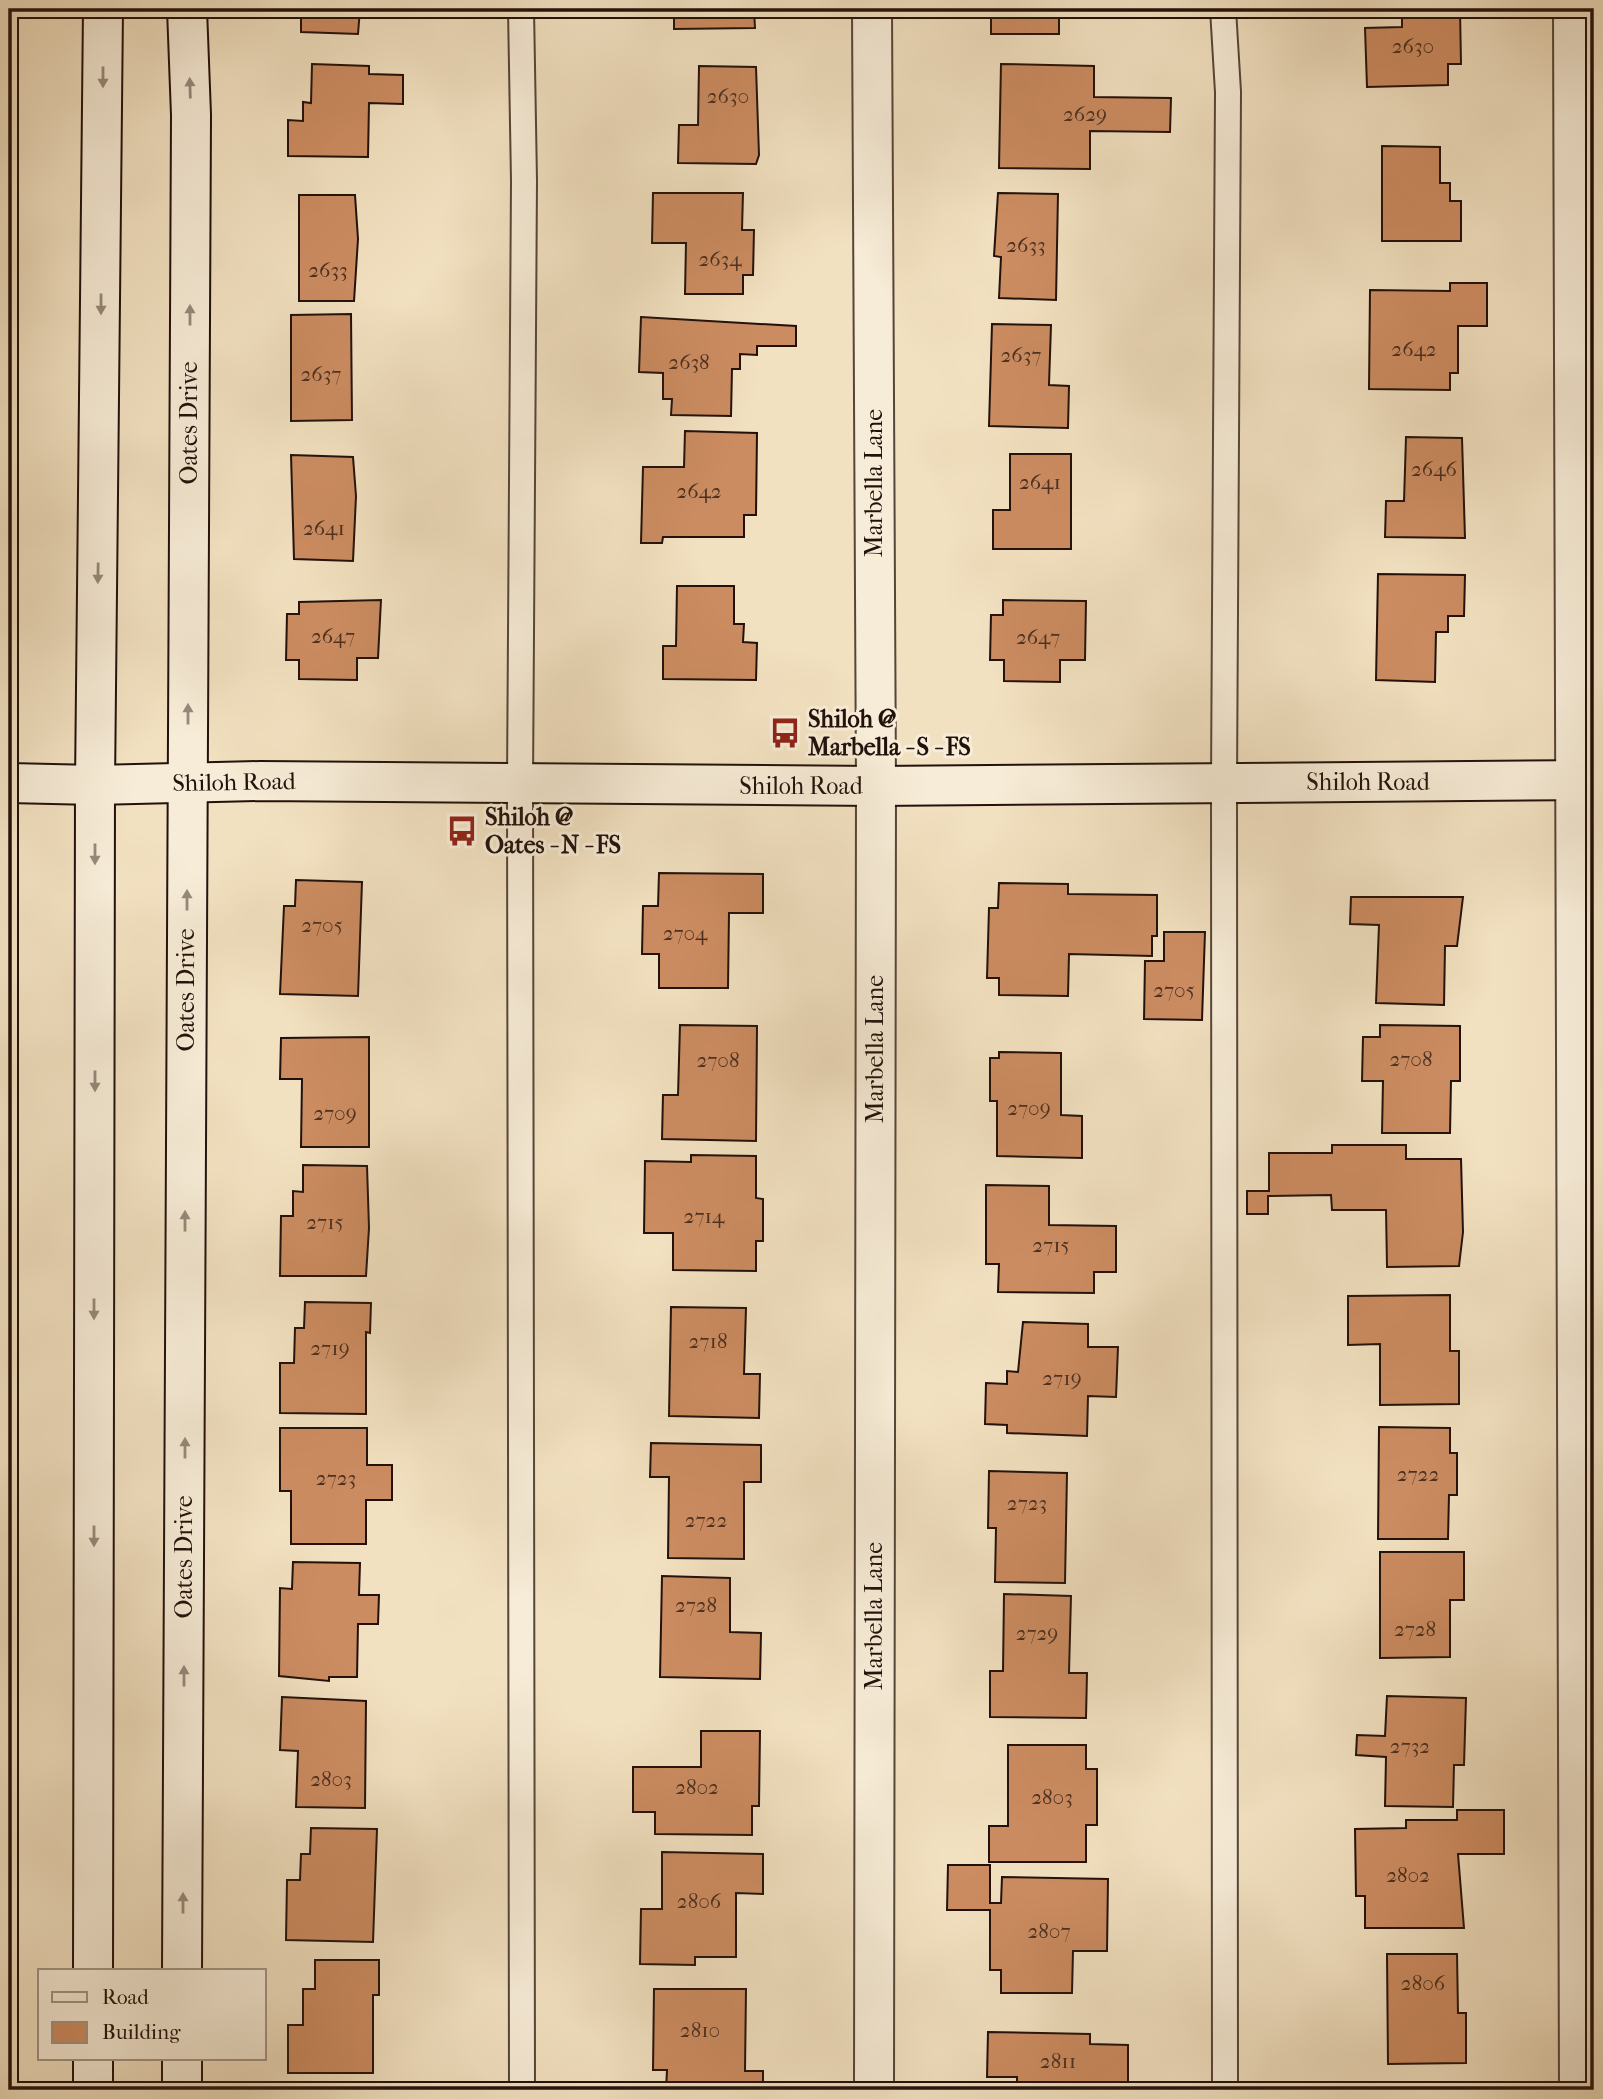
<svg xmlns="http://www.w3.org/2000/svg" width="1603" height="2099" viewBox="0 0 1603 2099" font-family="'IM FELL French Canon',serif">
	<rect width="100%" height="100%" fill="#f2e1c1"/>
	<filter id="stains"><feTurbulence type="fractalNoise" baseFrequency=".00286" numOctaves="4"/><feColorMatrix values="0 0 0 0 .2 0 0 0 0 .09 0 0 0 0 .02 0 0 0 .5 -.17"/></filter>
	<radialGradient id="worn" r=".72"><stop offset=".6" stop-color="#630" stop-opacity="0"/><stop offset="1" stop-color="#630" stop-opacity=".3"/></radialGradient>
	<!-- building -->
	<g fill="#cc8c61" stroke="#22110b" stroke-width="2">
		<polygon points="301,9 360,9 358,34 301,32"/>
		<polygon points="674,9 754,9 755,28 674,29"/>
		<rect x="991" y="9" width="68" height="25"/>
		<polygon points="1402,9 1460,9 1461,64 1448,64 1448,85 1367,87 1365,28 1402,27"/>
		<polygon points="312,64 369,66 369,74 403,75 403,104 369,103 368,157 288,156 288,120 303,121 303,102 311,103"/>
		<polygon points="1001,64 1094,66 1094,97 1171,98 1170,132 1090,131 1090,169 999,168"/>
		<polygon points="699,66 756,67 759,155 756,164 678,163 679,125 698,125"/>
		<polygon points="1382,146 1440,147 1440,183 1450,183 1450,201 1461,201 1461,241 1382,241"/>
		<polygon points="653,193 743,193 742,230 754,230 753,275 743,275 743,294 685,294 686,243 652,243"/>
		<polygon points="998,193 1058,194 1056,300 999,298 1001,257 994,256"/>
		<polygon points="299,195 355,195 358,239 354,301 299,301"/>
		<polygon points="1450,283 1487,283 1487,326 1458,326 1458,373 1450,373 1450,390 1369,389 1370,290 1450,291"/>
		<polygon points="351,314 352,420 291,421 291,315"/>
		<polygon points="641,317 796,326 796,346 757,346 757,355 740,354 740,369 732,369 731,416 671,415 672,399 663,399 663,373 639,372"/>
		<polygon points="992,324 1051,325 1049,385 1069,386 1068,428 989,426"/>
		<polygon points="685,431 757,433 756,515 744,515 744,537 663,537 662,543 641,543 643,467 684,467"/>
		<polygon points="1406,437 1462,438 1465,538 1385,537 1386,501 1404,501"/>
		<polygon points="1010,454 1071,454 1071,549 993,549 993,510 1010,510"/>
		<polygon points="291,455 353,457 356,496 353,561 294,559"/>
		<polygon points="1378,574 1465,575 1464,616 1448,616 1448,632 1436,632 1435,682 1376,680"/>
		<polygon points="677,586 734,586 734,624 744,624 743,642 757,643 756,680 663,679 663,646 676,646"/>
		<polygon points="381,600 378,658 357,658 357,680 299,679 299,660 286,660 287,614 299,614 299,602"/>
		<polygon points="1003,600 1086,601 1085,660 1060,660 1060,682 1004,681 1004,660 990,660 991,615 1003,615"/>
		<polygon points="659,873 763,874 763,913 729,913 728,988 659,988 659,954 642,954 643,906 658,906"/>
		<polygon points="296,880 362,882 358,996 280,994 284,906 295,906"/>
		<polygon points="999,883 1068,884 1068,894 1157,895 1157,936 1152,936 1152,956 1069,954 1068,996 999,995 999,978 987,978 989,908 998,908"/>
		<polygon points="1351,897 1463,897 1457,946 1445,946 1444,1005 1376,1003 1379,925 1350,924"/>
		<polygon points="1164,932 1205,932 1202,1020 1144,1019 1145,961 1164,961"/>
		<polygon points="680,1025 757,1026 756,1141 662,1139 663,1095 678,1095"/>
		<polygon points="1380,1025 1460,1026 1460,1081 1451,1081 1450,1133 1382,1133 1383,1081 1362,1081 1363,1037 1380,1037"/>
		<polygon points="369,1037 369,1147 301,1147 302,1079 280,1079 281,1038"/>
		<polygon points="999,1052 1061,1053 1061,1115 1082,1116 1082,1158 997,1156 997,1101 990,1101 990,1058 999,1058"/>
		<polygon points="1332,1145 1406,1145 1406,1159 1461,1159 1463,1232 1459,1266 1387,1267 1386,1210 1332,1210 1331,1195 1268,1196 1268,1214 1247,1214 1247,1191 1269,1191 1269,1153 1332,1153"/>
		<polygon points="691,1155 756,1156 756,1198 763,1199 763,1241 756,1241 756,1271 673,1270 673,1233 644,1233 645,1161 691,1162"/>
		<polygon points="303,1165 367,1166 369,1228 366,1276 280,1276 281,1216 293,1216 293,1191 303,1192"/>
		<polygon points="986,1185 1049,1186 1049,1225 1116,1226 1116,1272 1094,1272 1094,1293 998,1292 999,1264 986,1264"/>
		<polygon points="1450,1295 1450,1351 1459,1351 1459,1404 1380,1405 1380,1344 1348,1345 1348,1296"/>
		<polygon points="305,1302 371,1303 370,1333 366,1332 366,1414 280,1413 280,1363 294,1363 295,1328 304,1328"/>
		<polygon points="671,1307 746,1308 744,1374 760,1374 759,1418 669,1416"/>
		<polygon points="1023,1322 1088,1324 1088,1347 1118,1347 1116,1397 1088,1396 1087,1436 1007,1433 1007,1425 985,1424 986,1383 1007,1384 1007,1371 1018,1372"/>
		<polygon points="1379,1427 1450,1428 1450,1453 1457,1453 1457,1495 1449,1495 1448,1539 1378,1539"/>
		<polygon points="280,1428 367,1428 367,1465 392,1465 392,1500 366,1500 366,1544 291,1544 291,1491 280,1491"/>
		<polygon points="651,1443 761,1445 761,1482 744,1482 744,1559 668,1558 669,1477 650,1477"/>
		<polygon points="989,1471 1067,1473 1065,1583 995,1582 996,1528 988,1528"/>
		<polygon points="1380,1552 1464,1552 1464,1600 1450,1600 1450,1657 1380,1658"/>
		<polygon points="293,1562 360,1563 359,1595 379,1595 378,1624 358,1624 357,1677 329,1677 329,1681 279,1676 280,1588 292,1589"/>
		<polygon points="662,1576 730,1578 730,1632 761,1633 760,1679 660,1677"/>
		<polygon points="1004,1594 1071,1596 1069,1673 1087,1673 1086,1718 990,1717 990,1671 1003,1671"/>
		<polygon points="1387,1696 1466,1698 1464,1765 1454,1765 1453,1807 1385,1806 1386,1757 1356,1755 1357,1735 1385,1736"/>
		<polygon points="282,1697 366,1701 365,1808 296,1807 298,1751 280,1750"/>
		<polygon points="701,1731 760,1731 759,1806 752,1806 752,1835 655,1834 655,1812 633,1812 633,1767 701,1767"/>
		<polygon points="1008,1745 1086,1745 1086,1769 1097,1769 1097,1825 1086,1825 1086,1862 989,1862 989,1826 1008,1826"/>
		<polygon points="1457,1810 1504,1810 1504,1854 1458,1854 1464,1928 1365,1928 1365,1896 1356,1896 1355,1829 1406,1828 1406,1820 1457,1820"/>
		<polygon points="311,1828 377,1829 373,1942 286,1940 287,1880 300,1880 301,1854 310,1854"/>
		<polygon points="662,1852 763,1854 763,1894 736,1893 736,1957 695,1957 695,1965 640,1964 641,1909 662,1909"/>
		<polygon points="948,1865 990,1865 990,1903 1001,1903 1002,1877 1108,1879 1107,1951 1073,1951 1072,1993 1001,1993 1001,1970 990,1970 990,1910 947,1910"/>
		<polygon points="1387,1954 1457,1954 1458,2013 1466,2013 1466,2063 1388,2064"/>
		<polygon points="315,1960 379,1960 379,1995 373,1995 373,2073 288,2073 288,2025 303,2025 303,1989 315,1989"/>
		<polygon points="654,1989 746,1989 745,2071 763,2071 763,2090 666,2090 667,2070 653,2070"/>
		<polygon points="988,2032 1090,2034 1090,2044 1128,2045 1128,2085 1113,2085 1113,2090 1017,2090 1017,2077 987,2077"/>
	</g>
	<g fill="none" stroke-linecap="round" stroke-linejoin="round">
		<!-- lane casing -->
		<g stroke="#564538" stroke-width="28">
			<g id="lane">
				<polyline points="521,9 524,181 520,784 522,2090"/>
				<polyline points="1223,9 1228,92 1224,783 1225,2090"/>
			</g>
		</g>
		<!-- street casing -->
		<g stroke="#564538" stroke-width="42">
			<g id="street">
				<polyline points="872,9 876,786 874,2090"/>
				<polyline points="1573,9 1579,2090"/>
			</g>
		</g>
		<!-- secondary casing -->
		<g stroke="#22110b" stroke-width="42">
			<g id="secondary">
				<polyline points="9,783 95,785 260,781 876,786 1594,780"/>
				<polyline points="93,1971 95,785 103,9"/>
				<polyline points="182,1971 191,115 187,9"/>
				<polyline points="93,2090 93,2059"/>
				<polyline points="182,2090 182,2059"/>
			</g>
		</g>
		<!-- lane -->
		<use href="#lane" stroke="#f7ecd7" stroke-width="24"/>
		<!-- street -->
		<use href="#street" stroke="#f7ecd7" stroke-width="38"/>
		<!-- secondary -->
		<use href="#secondary" stroke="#f7ecd7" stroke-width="38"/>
	</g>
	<!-- one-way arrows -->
	<defs><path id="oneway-solid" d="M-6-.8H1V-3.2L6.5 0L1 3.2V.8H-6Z" transform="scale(1.75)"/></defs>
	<g fill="#97897b">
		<use href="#oneway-solid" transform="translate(103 77) rotate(90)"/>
		<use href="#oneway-solid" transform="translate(190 88) rotate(-92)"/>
		<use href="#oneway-solid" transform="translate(101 304) rotate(90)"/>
		<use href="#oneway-solid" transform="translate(190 315) rotate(-90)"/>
		<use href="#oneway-solid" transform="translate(98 573) rotate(91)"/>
		<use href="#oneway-solid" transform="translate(188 714) rotate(-90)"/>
		<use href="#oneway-solid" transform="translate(95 854) rotate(90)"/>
		<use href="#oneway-solid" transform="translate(187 900) rotate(-90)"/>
		<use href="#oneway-solid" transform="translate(95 1081) rotate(90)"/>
		<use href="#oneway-solid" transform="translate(185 1221) rotate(-90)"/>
		<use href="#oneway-solid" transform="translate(94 1309) rotate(90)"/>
		<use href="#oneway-solid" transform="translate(185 1448) rotate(-90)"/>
		<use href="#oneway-solid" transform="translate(94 1536) rotate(90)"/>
		<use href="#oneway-solid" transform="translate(184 1676) rotate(-90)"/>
		<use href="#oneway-solid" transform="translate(183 1903) rotate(-90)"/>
	</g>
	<!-- icons -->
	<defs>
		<g id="bus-bare" transform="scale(2.415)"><path d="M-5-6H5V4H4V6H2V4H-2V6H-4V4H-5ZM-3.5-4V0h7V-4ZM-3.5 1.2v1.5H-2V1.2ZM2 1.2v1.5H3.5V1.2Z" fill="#8f2418" stroke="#f7ecd7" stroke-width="2.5" paint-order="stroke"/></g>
	</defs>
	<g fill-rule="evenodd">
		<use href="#bus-bare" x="785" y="733"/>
		<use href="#bus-bare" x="462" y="831"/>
	</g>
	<g text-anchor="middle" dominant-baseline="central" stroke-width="6" stroke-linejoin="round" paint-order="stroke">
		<!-- number labels -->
		<g font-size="21" fill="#4c3020">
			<text x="1413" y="46">2630</text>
			<text x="728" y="96">2630</text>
			<text x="1085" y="114">2629</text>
			<text x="1026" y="245">2633</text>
			<text x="720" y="259">2634</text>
			<text x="328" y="270">2633</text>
			<text x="1414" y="349">2642</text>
			<text x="1021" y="355">2637</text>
			<text x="689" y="362">2638</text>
			<text x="321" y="374">2637</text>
			<text x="1434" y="469">2646</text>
			<text x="1040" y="482">2641</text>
			<text x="699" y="491">2642</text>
			<text x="324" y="528">2641</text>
			<text x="333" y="636">2647</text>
			<text x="1038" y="637">2647</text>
			<text x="322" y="925">2705</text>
			<text x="685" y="933">2704</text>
			<text x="1174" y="990">2705</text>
			<text x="1411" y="1059">2708</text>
			<text x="718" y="1060">2708</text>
			<text x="1029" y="1108">2709</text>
			<text x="335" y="1113">2709</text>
			<text x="704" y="1216">2714</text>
			<text x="325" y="1222">2715</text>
			<text x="1051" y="1245">2715</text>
			<text x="708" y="1341">2718</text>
			<text x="330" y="1348">2719</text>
			<text x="1062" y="1378">2719</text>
			<text x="1418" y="1474">2722</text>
			<text x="336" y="1478">2723</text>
			<text x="1027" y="1503">2723</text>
			<text x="706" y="1520">2722</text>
			<text x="696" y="1605">2728</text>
			<text x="1415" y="1629">2728</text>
			<text x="1037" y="1633">2729</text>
			<text x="1410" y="1746">2732</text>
			<text x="331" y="1779">2803</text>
			<text x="697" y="1787">2802</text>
			<text x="1052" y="1797">2803</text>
			<text x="1408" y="1875">2802</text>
			<text x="699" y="1901">2806</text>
			<text x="1049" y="1931">2807</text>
			<text x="1423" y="1983">2806</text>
			<text x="700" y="2030">2810</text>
			<text x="1058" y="2061">2811</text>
		</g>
		<!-- street labels -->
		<g font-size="24" fill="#22110b" stroke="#f7ecd7">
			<text transform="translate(189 423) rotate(-90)">Oates Drive</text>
			<text transform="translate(874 483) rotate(-90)">Marbella Lane</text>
			<text transform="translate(234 782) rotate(-1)">Shiloh Road</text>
			<text x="1368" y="782">Shiloh Road</text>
			<text x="801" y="786">Shiloh Road</text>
			<text transform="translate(186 990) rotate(-90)">Oates Drive</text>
			<text transform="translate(875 1049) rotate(-90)">Marbella Lane</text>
			<text transform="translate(184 1557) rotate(-90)">Oates Drive</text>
			<text transform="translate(874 1616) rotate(-90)">Marbella Lane</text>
		</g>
		<!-- poi labels -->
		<g font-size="24" font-weight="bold" fill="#22110b" stroke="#f7ecd7" text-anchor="start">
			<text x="808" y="719">Shiloh @<tspan x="808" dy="28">Marbella - S - FS</tspan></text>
			<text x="485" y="817">Shiloh @<tspan x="485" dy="28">Oates - N - FS</tspan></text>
		</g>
	</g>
	<!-- margin -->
	<rect width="1603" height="2099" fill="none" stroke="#f2e1c1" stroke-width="35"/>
	<rect x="10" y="10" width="1582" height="2078" fill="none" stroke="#22110b" stroke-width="3.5"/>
	<rect x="18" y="18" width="1568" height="2064" fill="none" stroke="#22110b" stroke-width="2"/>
	<!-- legend -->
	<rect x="38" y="1969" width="228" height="91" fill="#f7ecd7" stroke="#a29485" stroke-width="2"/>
	<rect x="52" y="1992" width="35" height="10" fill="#f7ecd7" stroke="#a29485" stroke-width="2"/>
	<text x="102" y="2004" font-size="21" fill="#22110b">Road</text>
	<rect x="52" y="2022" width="35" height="21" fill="#cc8c61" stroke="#a29485" stroke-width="2"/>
	<text x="102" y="2039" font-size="21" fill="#22110b">Building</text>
	<rect width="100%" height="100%" filter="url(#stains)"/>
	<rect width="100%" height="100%" fill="url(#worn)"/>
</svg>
